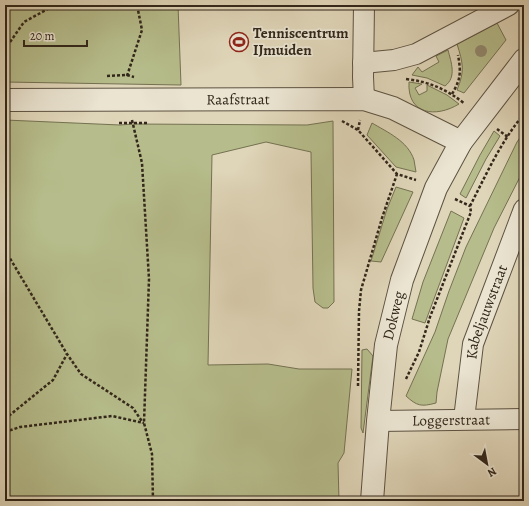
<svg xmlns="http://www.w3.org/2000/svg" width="529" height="506" viewBox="0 0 529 506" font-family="Alegreya,serif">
	<rect width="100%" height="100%" fill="#dfd5b8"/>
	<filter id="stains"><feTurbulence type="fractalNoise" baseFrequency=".005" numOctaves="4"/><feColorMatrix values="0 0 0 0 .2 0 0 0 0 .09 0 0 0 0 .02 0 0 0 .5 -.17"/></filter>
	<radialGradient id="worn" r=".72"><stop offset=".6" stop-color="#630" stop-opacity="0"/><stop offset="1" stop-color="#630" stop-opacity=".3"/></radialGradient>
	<!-- green -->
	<g fill="#b6bc8b" stroke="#747252">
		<polygon points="5,5 178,5 181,85 5,82"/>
		<path d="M497,23L506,40L464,93L457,90C465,71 463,63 457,44Z"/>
		<path d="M448,50C451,62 457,77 445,86L427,78L412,75L418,67L422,72L439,62L436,56Z"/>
		<path d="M409,82L422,84L415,88L419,95L427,91V85L447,95L459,104C436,118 407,115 409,82Z"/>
		<polygon points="5,120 120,125 133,124 307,125 333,121 334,302 328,308 323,308 315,302 313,288 311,152 266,142 212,155 208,365 268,364 299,369 352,369 344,453 338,463 339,501 5,501"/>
		<path d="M372,123C387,132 408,141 414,160C415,164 415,168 416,172L396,167L367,135Z"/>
		<polygon points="494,131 500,136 486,159 466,198 460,194 480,155"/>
		<path d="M524,132V169L494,228L448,339L437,392L436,403C421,407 417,406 406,396L435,332L449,291L466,247L517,142Z"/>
		<polygon points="396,187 413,192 381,262 371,261 387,209"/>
		<polygon points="451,211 464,218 425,323 412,319 423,282"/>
		<polygon points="367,349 373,356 363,433 361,428 362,350"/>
	</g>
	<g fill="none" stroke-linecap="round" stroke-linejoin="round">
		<!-- minor casing -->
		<g stroke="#5d5242" stroke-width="22">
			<g id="minor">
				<polyline points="363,63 394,60 416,54 509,5"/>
				<polyline points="364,99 363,77 364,5"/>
				<path id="s1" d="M464,419L473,344L524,209"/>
				<path id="s2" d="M378,421L524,419"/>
			</g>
		</g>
		<!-- tertiary casing -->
		<g stroke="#5d5242" stroke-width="24">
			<g id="tertiary">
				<path id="s3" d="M5,100L364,99L393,108L461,142"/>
				<path id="s4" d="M372,501L378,421L386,345L402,280L436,188L461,142L524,60"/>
			</g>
		</g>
		<!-- path -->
		<g stroke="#32271a" stroke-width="2.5" stroke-dasharray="3 2" stroke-linecap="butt">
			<polyline points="5,56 8,45 24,22 55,5"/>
			<polyline points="107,76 127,75 134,77"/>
			<polyline points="127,76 142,30 137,5"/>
			<path d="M406,79C430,82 446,89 465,104"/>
			<path d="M452,94C461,79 461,72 458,55"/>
			<polyline points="132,120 142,163 149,279 144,423 152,454 153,501"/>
			<polyline points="342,121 358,130 397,174 416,180"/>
			<polyline points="119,123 148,123"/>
			<polyline points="497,129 508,137"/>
			<polyline points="358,130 360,120"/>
			<polyline points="455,199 470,206"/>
			<path d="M470,206C486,175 501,141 524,114"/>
			<polyline points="5,250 67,354 81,374 133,408 143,423"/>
			<polyline points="406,379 419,352 430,317 471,212 470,206"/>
			<polyline points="358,386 359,311 361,290 382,218 397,174"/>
			<polyline points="5,419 53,380 67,354"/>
			<polyline points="5,432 20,427 112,416 144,423"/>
			<polyline points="5,499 37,498 51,501"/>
		</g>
		<!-- minor -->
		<use href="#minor" stroke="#eae4d1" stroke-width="20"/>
		<!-- tertiary -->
		<use href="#tertiary" stroke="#eae4d1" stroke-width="22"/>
	</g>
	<!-- trees -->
	<circle fill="#928a70" cx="481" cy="51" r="6"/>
	<!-- icons -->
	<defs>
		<g id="stadium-ring" transform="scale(1)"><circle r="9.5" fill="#eae4d1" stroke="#8f2418" stroke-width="1.5"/><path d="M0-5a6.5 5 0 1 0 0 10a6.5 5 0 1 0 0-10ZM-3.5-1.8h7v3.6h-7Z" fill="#8f2418"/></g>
	</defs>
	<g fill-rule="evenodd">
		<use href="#stadium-ring" x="239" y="42"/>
	</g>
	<g text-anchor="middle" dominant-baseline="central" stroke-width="3.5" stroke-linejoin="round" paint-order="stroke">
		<!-- poi labels -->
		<g font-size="15" font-weight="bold" fill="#32271a" stroke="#eae4d1" text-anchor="start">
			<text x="253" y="33">Tenniscentrum<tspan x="253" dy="17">IJmuiden</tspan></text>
		</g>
		<!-- street labels -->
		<g font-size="15" fill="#32271a" stroke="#eae4d1">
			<text stroke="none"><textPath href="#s3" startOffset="233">Raafstraat</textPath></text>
			<text stroke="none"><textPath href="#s1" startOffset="110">Kabeljauwstraat</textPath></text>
			<text stroke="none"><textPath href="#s4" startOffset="187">Dokweg</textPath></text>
			<text stroke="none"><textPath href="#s2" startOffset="73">Loggerstraat</textPath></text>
		</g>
	</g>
	<!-- margin -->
	<rect width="529" height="506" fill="none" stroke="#dfd5b8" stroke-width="20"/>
	<rect x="6" y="6" width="517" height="494" fill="none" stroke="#32271a" stroke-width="2"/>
	<rect x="10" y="10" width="509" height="486" fill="none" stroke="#32271a"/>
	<!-- north arrow -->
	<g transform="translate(487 464) rotate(148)" stroke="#eae4d1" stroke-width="3" paint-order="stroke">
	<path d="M0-3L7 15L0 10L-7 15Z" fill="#32271a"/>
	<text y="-6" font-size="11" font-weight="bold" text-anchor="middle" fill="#32271a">N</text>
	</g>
	<!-- scale -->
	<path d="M24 40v6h63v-6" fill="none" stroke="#32271a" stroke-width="2"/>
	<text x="30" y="40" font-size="12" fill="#32271a" stroke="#eae4d1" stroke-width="3" paint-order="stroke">20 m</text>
	<rect width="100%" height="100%" filter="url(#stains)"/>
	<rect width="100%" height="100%" fill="url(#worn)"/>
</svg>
